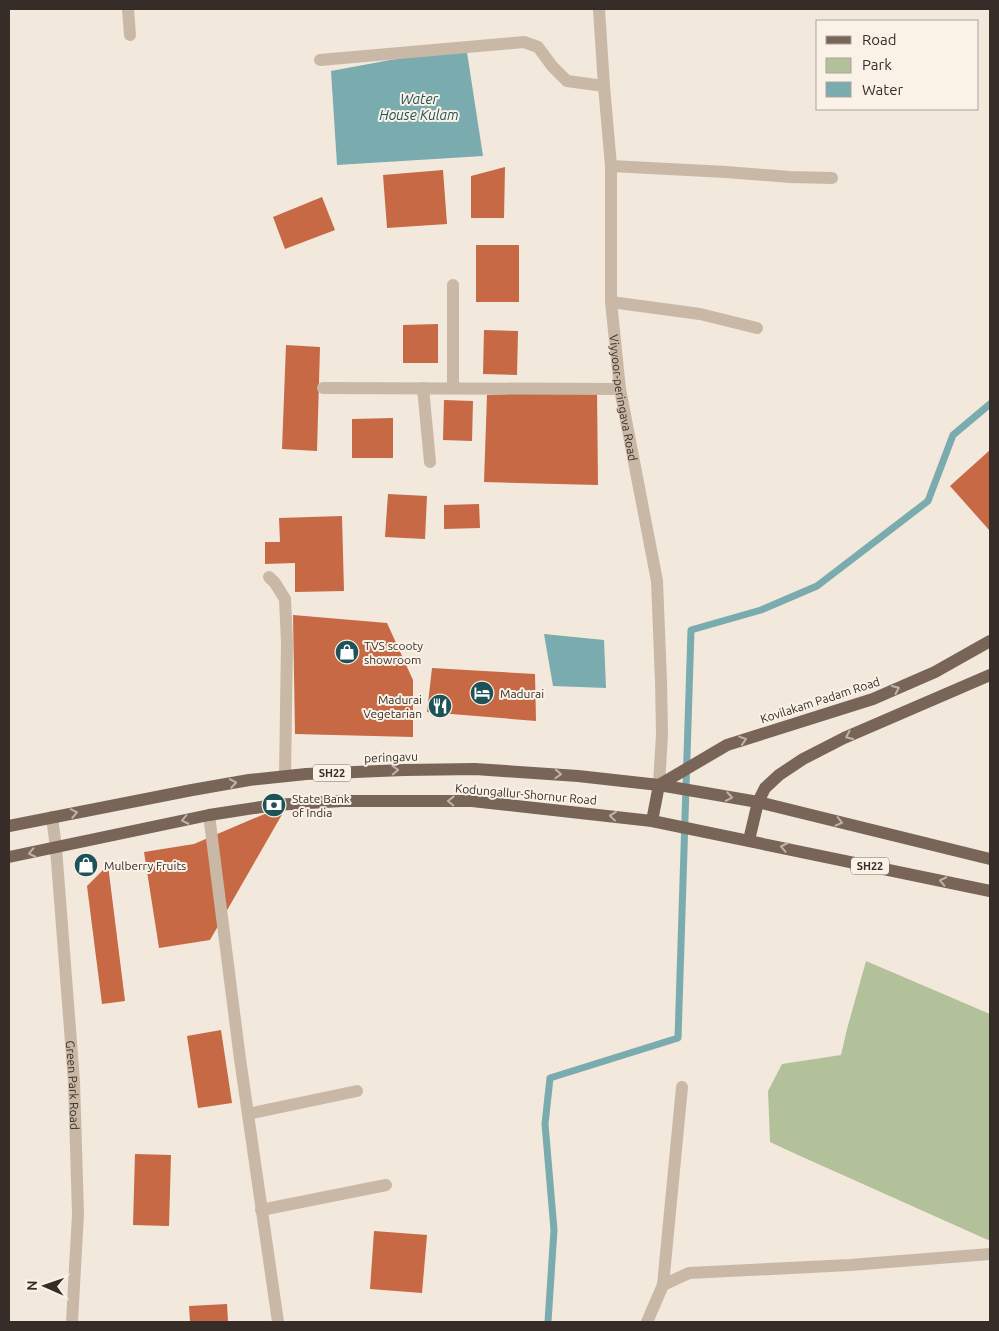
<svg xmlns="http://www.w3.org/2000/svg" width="999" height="1331" viewBox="0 0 999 1331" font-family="Ubuntu,sans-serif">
	<rect width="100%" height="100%" fill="#f2e8db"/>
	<!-- green -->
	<polygon fill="#b3c19b" points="866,961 990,1014 990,1239 988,1240 798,1155 770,1142 768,1091 782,1064 841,1055 847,1029"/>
	<!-- water -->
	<g fill="#7aabaf">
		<polygon points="466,46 483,156 337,165 331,71"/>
		<polygon points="544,634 604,640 606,688 553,686"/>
	</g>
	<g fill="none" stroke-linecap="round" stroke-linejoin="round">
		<!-- stream -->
		<polyline stroke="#7aabaf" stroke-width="7" points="548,1322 554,1230 545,1124 550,1078 678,1038 691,630 761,610 817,586 928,501 953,435 990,404"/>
	</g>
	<!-- building -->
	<g fill="#c76944">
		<polygon points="505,167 504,218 471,218 471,176"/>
		<polygon points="443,170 447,224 387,228 383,175"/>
		<polygon points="322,197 335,230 285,249 273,217"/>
		<rect x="476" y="245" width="43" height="57"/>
		<polygon points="438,324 438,363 403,363 403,325"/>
		<polygon points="484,330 518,331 517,375 483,374"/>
		<polygon points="286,345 320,347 317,451 282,449"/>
		<polygon points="597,389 598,485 484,482 487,395"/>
		<polygon points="444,400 473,401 472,441 443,440"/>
		<polygon points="393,418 393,458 352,458 352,419"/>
		<polygon points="990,450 990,531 950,486"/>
		<polygon points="388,494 427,496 425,539 385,537"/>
		<polygon points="479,504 480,528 444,529 444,505"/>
		<polygon points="342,516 344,591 295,592 295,563 265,564 265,542 280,542 279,518"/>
		<polygon points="293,615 387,623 413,680 413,737 295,734"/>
		<polygon points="432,668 535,674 536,721 427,712"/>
		<polygon points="288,804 210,940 159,948 144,852 194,844"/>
		<polygon points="108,865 125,1001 102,1004 87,886"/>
		<polygon points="221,1030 232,1103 198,1108 187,1036"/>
		<polygon points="135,1154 171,1155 169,1226 133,1225"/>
		<polygon points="374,1231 427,1235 422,1293 370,1289"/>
		<polygon points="227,1304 228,1322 190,1322 189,1306"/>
	</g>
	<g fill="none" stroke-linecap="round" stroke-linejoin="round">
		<!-- minor -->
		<g stroke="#cab8a7" stroke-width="12">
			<polyline points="128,9 130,35"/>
			<path id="s1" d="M599,9L604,86L611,166V302L620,389L657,581L661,681L662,734L659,785"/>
			<polyline points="320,60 524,42 538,47 552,66 567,81 604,86"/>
			<polyline points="611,166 726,172 790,177 832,178"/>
			<polyline points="453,285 453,388"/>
			<polyline points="611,302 700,314 757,328"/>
			<polyline points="323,388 620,389"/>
			<polyline points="423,388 430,462"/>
			<polyline points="269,577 275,583 285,599 287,643 285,776"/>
			<polyline points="209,815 240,1059 278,1322"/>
			<path id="s2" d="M52,817L56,848L74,1081L78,1214L72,1322"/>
			<polyline points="248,1114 357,1091"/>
			<polyline points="261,1210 386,1185"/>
			<polyline points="663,1285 682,1087"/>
			<polyline points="647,1322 663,1285 689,1273 850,1265 990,1254"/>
		</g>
		<!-- major -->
		<g stroke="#796558" stroke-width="12">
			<polyline points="659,785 727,745 873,699 935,672 990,641"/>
			<polyline points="652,821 659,785"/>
			<polyline points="9,826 192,790 249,780 306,774 404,770 475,769 578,776 659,785 700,792 758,802 990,859"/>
			<polyline points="749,840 758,802 765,788 779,775 803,759 844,738 990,675"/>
			<polyline points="9,857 209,815 274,805 342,801 472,801 652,821 990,891"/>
		</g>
	</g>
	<!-- one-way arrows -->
	<defs><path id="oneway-chevron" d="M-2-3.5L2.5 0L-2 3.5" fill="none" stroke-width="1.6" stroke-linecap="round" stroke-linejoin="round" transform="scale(1.25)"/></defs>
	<g stroke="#c0b3a7">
		<use href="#oneway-chevron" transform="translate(896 689) rotate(-24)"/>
		<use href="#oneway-chevron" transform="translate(849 736) rotate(156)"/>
		<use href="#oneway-chevron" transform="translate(743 740) rotate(-18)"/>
		<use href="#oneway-chevron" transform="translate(395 770) rotate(-2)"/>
		<use href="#oneway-chevron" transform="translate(558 774) rotate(3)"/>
		<use href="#oneway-chevron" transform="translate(233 783) rotate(-10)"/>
		<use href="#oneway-chevron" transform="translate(729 797) rotate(10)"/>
		<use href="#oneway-chevron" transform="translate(451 801) rotate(-179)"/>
		<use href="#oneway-chevron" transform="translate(74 813) rotate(-11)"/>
		<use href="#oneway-chevron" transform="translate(613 816) rotate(-174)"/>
		<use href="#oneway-chevron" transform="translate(185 820) rotate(168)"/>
		<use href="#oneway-chevron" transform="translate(839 822) rotate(14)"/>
		<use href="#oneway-chevron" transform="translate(784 847) rotate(-168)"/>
		<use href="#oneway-chevron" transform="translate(32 853) rotate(168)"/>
		<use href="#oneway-chevron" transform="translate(943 881) rotate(-168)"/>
	</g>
	<!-- icons -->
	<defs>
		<g id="shop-disc" transform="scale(1.25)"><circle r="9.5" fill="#1d5258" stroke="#faf2e7"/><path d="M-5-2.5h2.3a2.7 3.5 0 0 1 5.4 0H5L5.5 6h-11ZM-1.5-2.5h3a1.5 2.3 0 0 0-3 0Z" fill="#fff"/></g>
		<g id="hotel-disc" transform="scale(1.25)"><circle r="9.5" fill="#1d5258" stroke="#faf2e7"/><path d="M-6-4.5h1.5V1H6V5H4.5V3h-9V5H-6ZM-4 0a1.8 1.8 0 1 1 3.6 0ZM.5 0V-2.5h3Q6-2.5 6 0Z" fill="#fff"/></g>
		<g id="restaurant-disc" transform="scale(1.25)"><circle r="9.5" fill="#1d5258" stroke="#faf2e7"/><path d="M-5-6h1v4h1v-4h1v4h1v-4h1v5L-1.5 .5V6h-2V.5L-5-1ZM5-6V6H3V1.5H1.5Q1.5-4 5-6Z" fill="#fff"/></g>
		<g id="bank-disc" transform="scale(1.25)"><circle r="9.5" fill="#1d5258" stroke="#faf2e7"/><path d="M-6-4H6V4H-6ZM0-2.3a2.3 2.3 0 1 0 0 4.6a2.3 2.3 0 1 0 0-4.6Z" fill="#fff"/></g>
	</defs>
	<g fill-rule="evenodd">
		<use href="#shop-disc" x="347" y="652"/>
		<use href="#hotel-disc" x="482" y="693"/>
		<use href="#restaurant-disc" x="440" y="706"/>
		<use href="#bank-disc" x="274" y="805"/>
		<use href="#shop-disc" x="86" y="865"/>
	</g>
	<g text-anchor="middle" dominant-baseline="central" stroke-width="4" stroke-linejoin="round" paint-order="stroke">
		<!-- shield labels -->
		<g fill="#faf2e7" stroke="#716861" stroke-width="1">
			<rect x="313" y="764.5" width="38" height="17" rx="4"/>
			<rect x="851" y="857.5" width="38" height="17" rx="4"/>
		</g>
		<g font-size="11" font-weight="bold" fill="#362d28">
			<text x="332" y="773">SH22</text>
			<text x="870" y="866">SH22</text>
		</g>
		<!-- street labels -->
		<g font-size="12" fill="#362d28" stroke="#faf2e7">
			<text stroke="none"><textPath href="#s1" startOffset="390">Viyyoor-peringava Road</textPath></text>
			<text transform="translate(820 700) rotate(-18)">Kovilakam Padam Road</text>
			<text transform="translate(391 757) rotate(-2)">peringavu</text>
			<text transform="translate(526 794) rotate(5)">Kodungallur-Shornur Road</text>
			<text stroke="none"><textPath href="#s2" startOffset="269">Green Park Road</textPath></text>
		</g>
		<!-- poi labels -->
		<g font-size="12" fill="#362d28" stroke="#faf2e7" text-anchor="start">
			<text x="364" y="645">TVS scooty<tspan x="364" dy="14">showroom</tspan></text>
			<text x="500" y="693">Madurai</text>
			<text x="422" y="699" text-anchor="end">Madurai<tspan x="422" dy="14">Vegetarian</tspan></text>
			<text x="292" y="798">State Bank<tspan x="292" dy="14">of India</tspan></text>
			<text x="104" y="865">Mulberry Fruits</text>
		</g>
		<!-- water labels -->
		<g font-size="14" font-style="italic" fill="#1d5258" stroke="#faf2e7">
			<text x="419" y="99">Water<tspan x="419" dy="16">House Kulam</tspan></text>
		</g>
	</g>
	<!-- border -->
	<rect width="999" height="1331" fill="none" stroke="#362d28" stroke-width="20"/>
	<!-- legend -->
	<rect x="816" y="20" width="162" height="90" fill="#faf2e7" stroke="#aca39b"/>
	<rect x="826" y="36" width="25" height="8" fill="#796558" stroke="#aca39b"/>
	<text x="862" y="45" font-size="15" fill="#362d28">Road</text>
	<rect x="826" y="58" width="25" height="15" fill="#b3c19b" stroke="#aca39b"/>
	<text x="862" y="70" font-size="15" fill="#362d28">Park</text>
	<rect x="826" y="82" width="25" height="15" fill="#7aabaf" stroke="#aca39b"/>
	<text x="862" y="95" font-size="15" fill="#362d28">Water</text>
	<!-- north arrow -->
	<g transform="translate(45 1286) rotate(272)" stroke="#faf2e7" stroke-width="4" paint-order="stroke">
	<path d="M0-4L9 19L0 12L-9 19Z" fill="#362d28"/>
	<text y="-8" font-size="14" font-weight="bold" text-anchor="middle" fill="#362d28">N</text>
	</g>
</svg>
